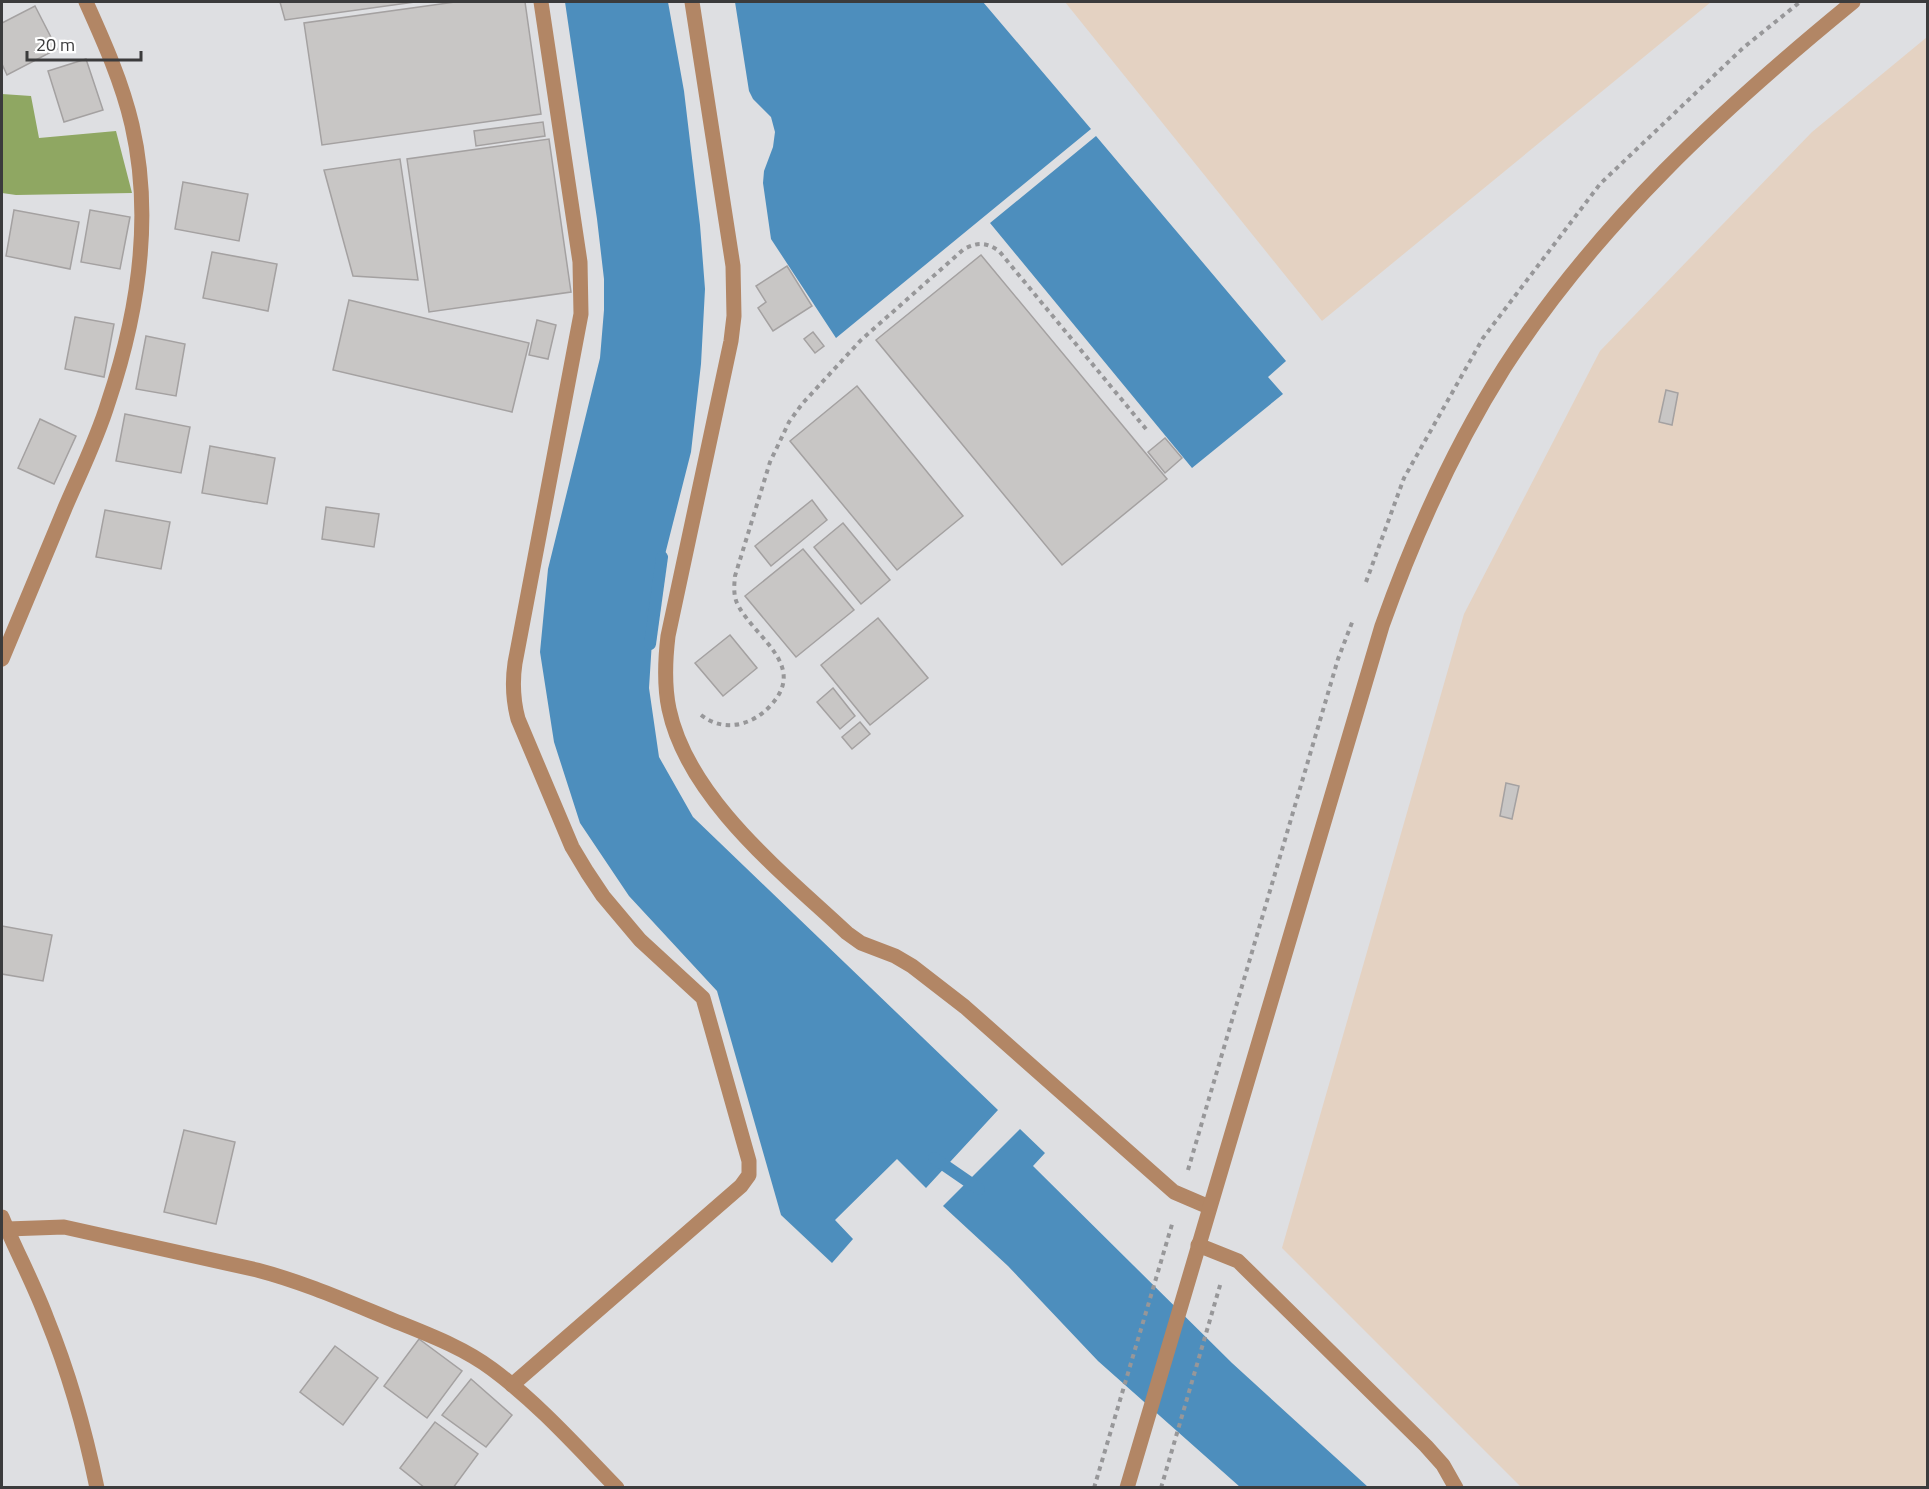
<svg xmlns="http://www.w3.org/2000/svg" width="1929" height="1489" viewBox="0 0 1929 1489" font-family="'Titillium Web',sans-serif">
	<rect width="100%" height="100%" fill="#dedfe2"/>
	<!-- industrial -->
	<g fill="#e4d2c2">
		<polygon points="1065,2 1711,2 1322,321"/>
		<polygon points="1927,37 1927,1484 1923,1488 1521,1487 1282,1248 1464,614 1600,351 1812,132"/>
	</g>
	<!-- forest -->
	<polygon fill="#8fa762" points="2,94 31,96 39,138 116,131 132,193 16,195 2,193"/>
	<!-- water -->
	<g fill="#4d8ebd">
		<polygon points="565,2 668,2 684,91 700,225 705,289 701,364 691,452 655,594 649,688 659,757 693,817 998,1110 926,1188 897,1159 835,1220 853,1239 832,1263 781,1215 717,991 629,896 580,823 554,742 540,652 548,569 600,358 604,310 604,279 597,219"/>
		<polygon points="735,2 983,2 1091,129 836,338 771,239 763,183 764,171 773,147 775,132 771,117 753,99 749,91"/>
		<polygon points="1096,136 1286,361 1268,377 1283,394 1192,468 990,223"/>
		<polygon points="1020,1129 1045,1153 1033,1166 1232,1363 1368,1487 1240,1487 1098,1361 1008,1266 943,1206"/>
	</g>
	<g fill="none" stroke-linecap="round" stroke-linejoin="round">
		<!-- stream -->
		<g stroke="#4d8ebd" stroke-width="12">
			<polyline points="650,644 662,557"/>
			<polyline points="934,1158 979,1189"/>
		</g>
	</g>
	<!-- building -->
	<g fill="#c8c6c5" stroke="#a4a1a1" stroke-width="1.5">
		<polygon points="280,2 415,2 285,20"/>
		<polygon points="455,2 525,2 541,114 322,145 304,23"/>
		<polygon points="35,6 57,49 7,75 2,64 2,23"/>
		<polygon points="86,59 103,110 64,122 48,71"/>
		<polygon points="543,122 545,136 476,146 474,131"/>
		<polygon points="549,139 571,292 429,312 407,159"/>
		<polygon points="400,159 418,280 353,276 324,170"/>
		<polygon points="183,182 248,194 239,241 175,229"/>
		<polygon points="14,210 79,222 70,269 6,256"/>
		<polygon points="90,210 130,217 120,269 81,262"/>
		<polygon points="212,252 277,264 268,311 203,298"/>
		<polygon points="981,255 1167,479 1062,565 876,340"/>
		<polygon points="787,266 812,306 773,331 758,308 766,302 756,286"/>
		<polygon points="349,300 529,343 512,412 333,370"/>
		<polygon points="75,317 114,324 104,377 65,369"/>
		<polygon points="537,320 556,325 548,359 529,355"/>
		<polygon points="813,332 824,346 815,353 804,339"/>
		<polygon points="146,336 185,344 176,396 136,389"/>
		<polygon points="857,386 963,516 897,570 790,441"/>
		<polygon points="1666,390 1678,393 1672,425 1659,422"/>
		<polygon points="125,414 190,427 181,473 116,461"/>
		<polygon points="40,419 76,436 54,484 18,468"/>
		<polygon points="1165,438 1182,458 1165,473 1148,452"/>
		<polygon points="210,446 275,458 267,504 202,493"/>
		<polygon points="812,500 827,520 771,566 755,546"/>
		<polygon points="326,507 379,514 374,547 322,539"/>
		<polygon points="105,510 170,522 161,569 96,557"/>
		<polygon points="843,523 890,580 861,604 814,547"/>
		<polygon points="803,549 854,610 796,657 745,596"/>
		<polygon points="878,618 928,678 870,725 821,665"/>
		<polygon points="730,635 757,668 723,696 695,663"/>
		<polygon points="833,688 855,716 840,729 817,702"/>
		<polygon points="860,722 870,734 852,749 842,737"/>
		<polygon points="1506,783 1519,786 1512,819 1500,816"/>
		<polygon points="2,926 52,935 43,981 2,974"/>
		<polygon points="184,1130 235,1142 216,1224 164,1212"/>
		<polygon points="419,1339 462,1371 427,1418 384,1386"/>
		<polygon points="335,1346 378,1378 343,1425 300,1392"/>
		<polygon points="471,1379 512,1415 486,1447 442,1415"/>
		<polygon points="435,1422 478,1454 453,1488 425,1488 400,1468"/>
	</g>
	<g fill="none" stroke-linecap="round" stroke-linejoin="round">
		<!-- path -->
		<g stroke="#979799" stroke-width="4" stroke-dasharray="4.5 4.5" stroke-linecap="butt">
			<polyline points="1366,582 1404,478 1483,338 1600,184 1743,48 1800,2"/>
			<path d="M701,715C713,724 725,727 740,724C752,721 762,715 771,705C807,666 757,639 739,607C733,597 734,587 735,576L770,462L789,422L802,404L861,340L964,249C978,242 986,242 999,251L1146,429"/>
			<polyline points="1188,1170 1338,659 1353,620"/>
			<polyline points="1094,1488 1173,1221"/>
			<polyline points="1161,1488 1221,1282"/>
		</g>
		<!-- minor -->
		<g stroke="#b28665" stroke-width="15">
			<path d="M692,2L733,266L734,316L731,341L668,636C665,661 664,685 669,709C688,799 783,873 847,933L861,943L895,956L912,966L965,1007L1174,1192L1209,1207"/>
			<path d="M2,659C23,609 44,559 65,508C80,473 97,439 108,403C138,314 153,217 132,125C122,82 104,42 86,2"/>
			<path d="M2,1217C16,1251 34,1284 47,1319C69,1373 85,1430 97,1488"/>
			<path d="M7,1229L64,1227L257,1270C303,1282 346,1301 390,1319C424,1333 461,1346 492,1369C538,1403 577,1447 617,1488"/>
			<polyline points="1198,1245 1238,1261 1426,1446 1443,1465 1456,1488"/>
			<path d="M512,1385L741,1186L749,1175V1161L703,998L640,940L603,896L587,872L572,847L518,719C513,700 512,683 515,663L581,314L580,262L541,2"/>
			<path d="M1127,1488L1382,626C1414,536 1453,449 1504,368C1597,224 1722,109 1853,2"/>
		</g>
	</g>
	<!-- border -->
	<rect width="1929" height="1489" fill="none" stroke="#3b3b3c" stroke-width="6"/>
	<!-- scale -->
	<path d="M27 51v9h114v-9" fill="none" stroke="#3b3b3c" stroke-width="3"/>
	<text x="36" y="51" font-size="18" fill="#3b3b3c" stroke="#ffffff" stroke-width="4.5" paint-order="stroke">20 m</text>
</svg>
